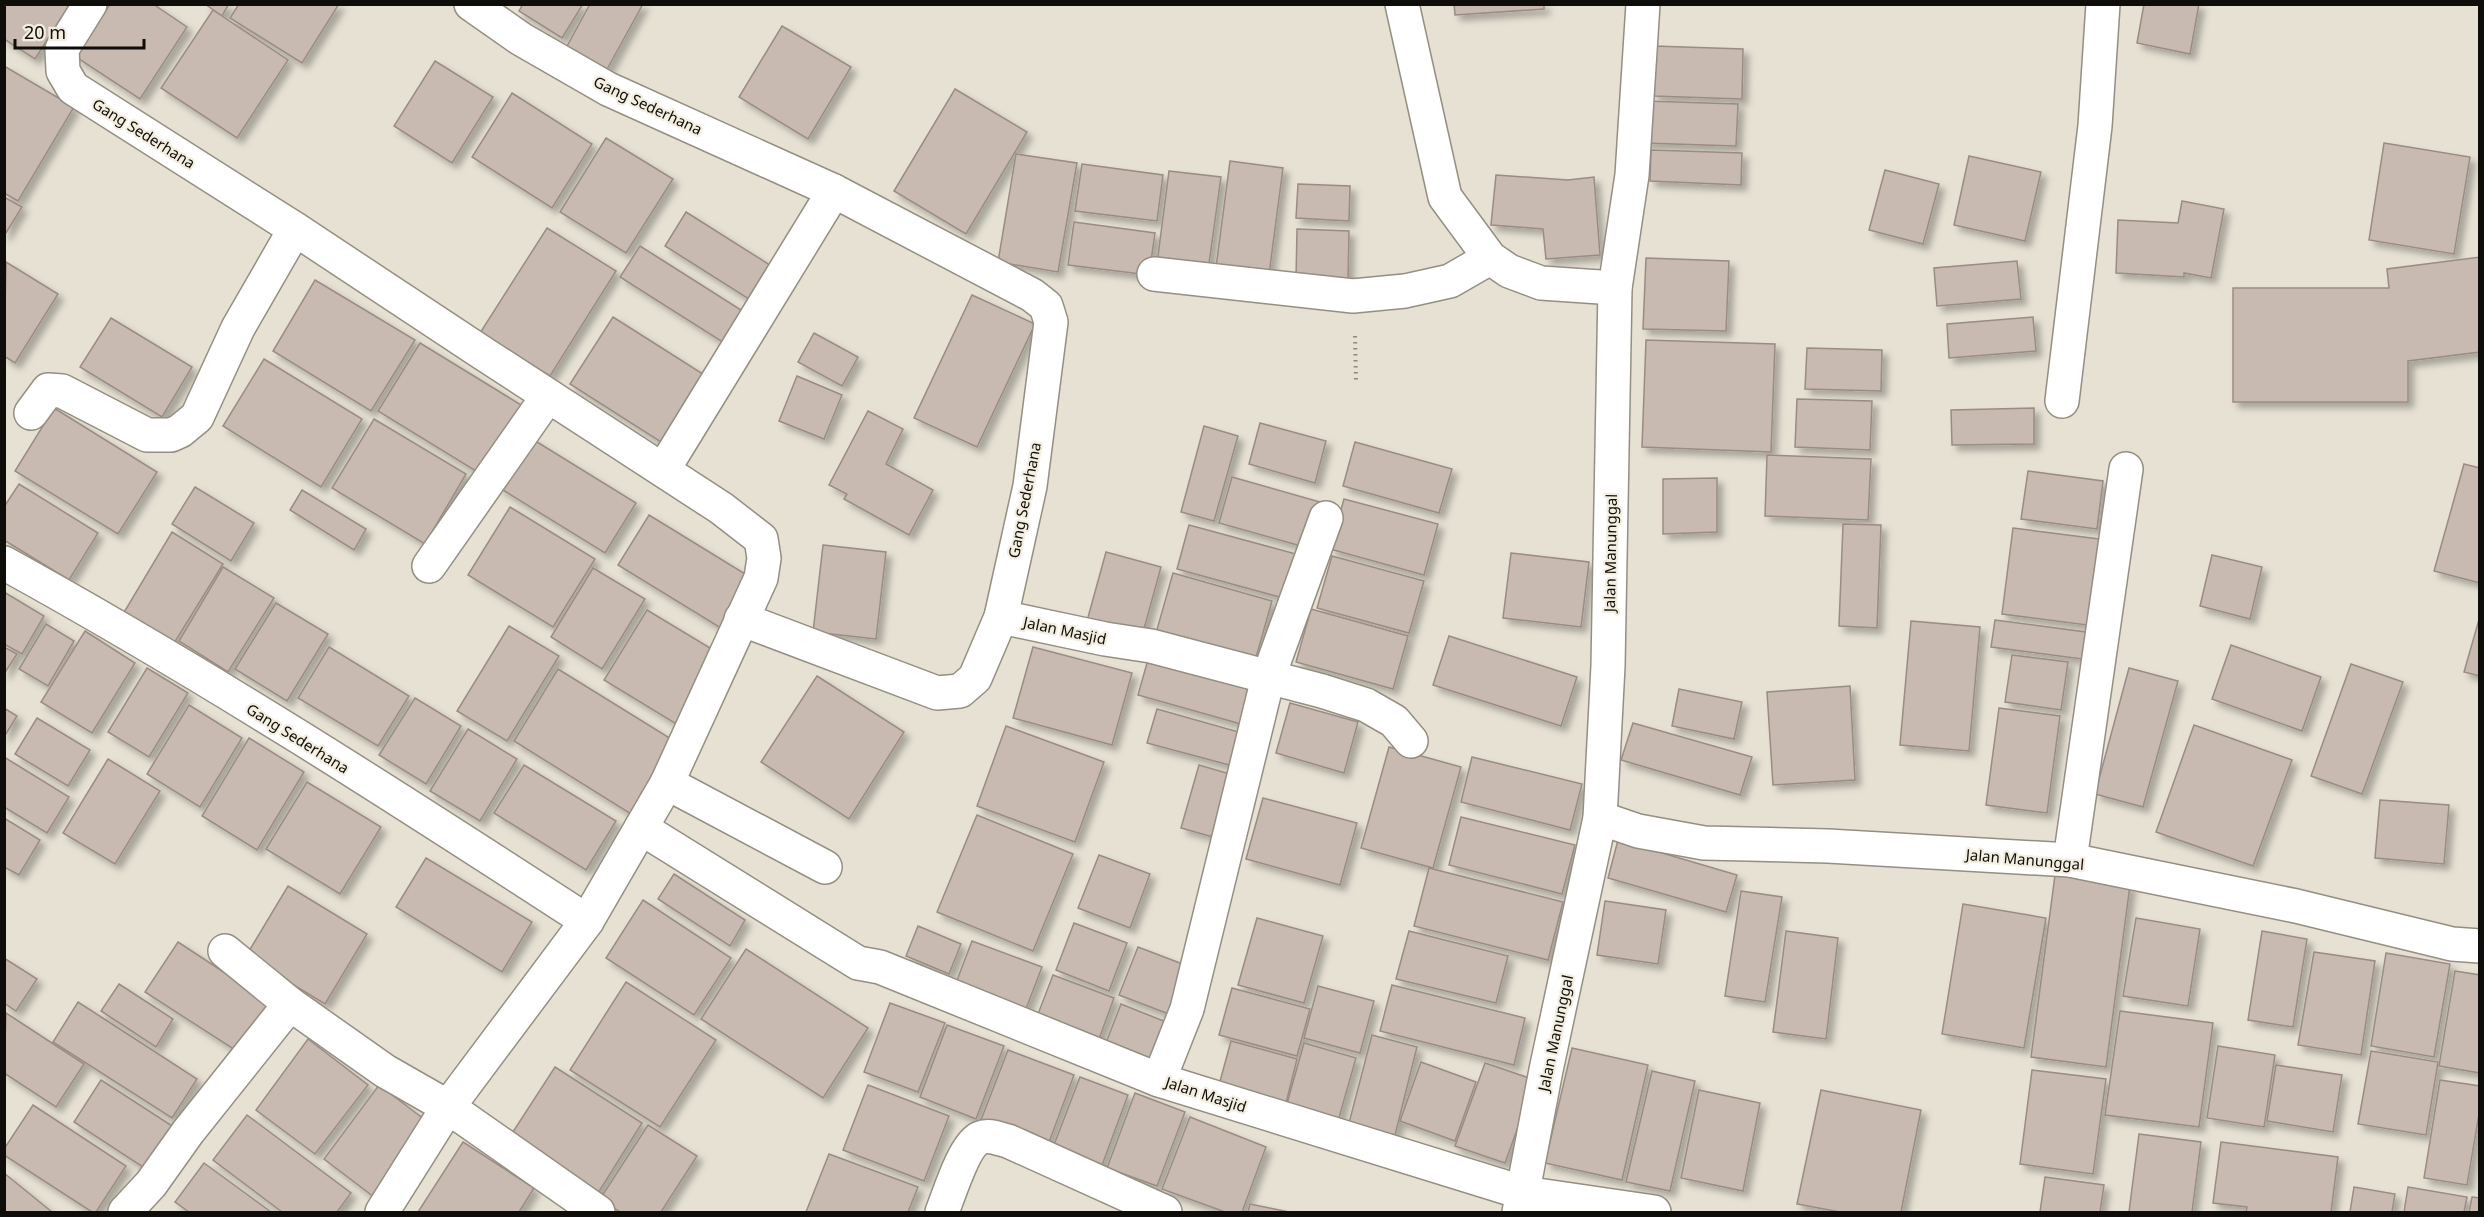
<svg xmlns="http://www.w3.org/2000/svg" width="2484" height="1217" viewBox="0 0 2484 1217" font-family="'Noto Sans',sans-serif">
	<defs>
		<filter id="shadow"><feDropShadow dx="5.5" dy="5.5" stdDeviation="3" flood-color="#0004"/></filter>
	</defs>
	<rect width="100%" height="100%" fill="#e6e1d3"/>
	<!-- building -->
	<g fill="#c8b9b1" stroke="#9a8c84" stroke-width="1.5" filter="url(#shadow)">
		<polygon points="4,4 70,4 35,59 4,39"/>
		<polygon points="110,4 153,4 187,27 140,99 76,57"/>
		<polygon points="205,4 229,4 222,16"/>
		<polygon points="239,4 339,4 302,63 230,18"/>
		<polygon points="523,4 583,4 562,38 519,11"/>
		<polygon points="590,4 643,4 606,71 566,48"/>
		<polygon points="1454,4 1544,4 1544,9 1455,15"/>
		<polygon points="2144,4 2199,4 2190,54 2137,43"/>
		<polygon points="213,10 288,60 237,138 161,88"/>
		<polygon points="782,26 851,67 808,139 739,97"/>
		<polygon points="1654,46 1743,49 1742,99 1653,96"/>
		<polygon points="435,61 493,97 452,163 394,126"/>
		<polygon points="4,66 74,107 18,201 4,193"/>
		<polygon points="955,89 1027,132 966,234 894,191"/>
		<polygon points="512,93 592,144 552,208 472,157"/>
		<polygon points="1644,101 1738,104 1736,146 1643,143"/>
		<polygon points="606,138 673,179 626,253 560,212"/>
		<polygon points="2384,143 2470,157 2454,254 2369,240"/>
		<polygon points="1651,150 1742,153 1741,185 1650,181"/>
		<polygon points="1016,154 1077,163 1058,272 998,262"/>
		<polygon points="1969,156 2041,172 2025,241 1954,225"/>
		<polygon points="1230,161 1283,168 1268,282 1215,275"/>
		<polygon points="1082,164 1163,175 1157,221 1075,211"/>
		<polygon points="1885,170 1939,184 1923,244 1869,230"/>
		<polygon points="1169,171 1221,177 1207,278 1156,271"/>
		<polygon points="1496,175 1568,180 1594,177 1600,255 1546,259 1543,229 1491,225"/>
		<polygon points="1298,184 1350,186 1349,221 1296,218"/>
		<polygon points="4,197 22,207 4,236"/>
		<polygon points="2182,201 2224,209 2211,278 2184,273 2184,277 2116,273 2118,220 2178,223"/>
		<polygon points="686,212 773,267 752,301 665,246"/>
		<polygon points="1074,222 1155,233 1149,275 1068,265"/>
		<polygon points="547,228 616,271 550,376 480,333"/>
		<polygon points="1297,229 1349,231 1348,280 1296,279"/>
		<polygon points="640,246 752,317 732,348 620,277"/>
		<polygon points="2480,257 2480,352 2408,361 2408,402 2233,402 2233,288 2389,288 2387,269"/>
		<polygon points="1646,258 1729,261 1726,331 1643,329"/>
		<polygon points="2017,261 2021,299 1937,306 1934,268"/>
		<polygon points="6,262 58,294 15,363 4,356"/>
		<polygon points="315,280 415,340 371,411 273,351"/>
		<polygon points="972,295 1035,324 977,447 914,418"/>
		<polygon points="613,317 706,376 664,444 570,384"/>
		<polygon points="2033,317 2036,351 1949,358 1947,324"/>
		<polygon points="111,318 192,367 162,417 80,367"/>
		<polygon points="814,333 858,357 842,386 798,362"/>
		<polygon points="1646,340 1775,344 1771,452 1642,447"/>
		<polygon points="420,343 526,408 484,476 378,411"/>
		<polygon points="1807,348 1882,350 1881,391 1805,389"/>
		<polygon points="264,359 362,419 321,487 223,426"/>
		<polygon points="797,376 842,395 824,439 779,421"/>
		<polygon points="1797,399 1872,401 1870,450 1795,447"/>
		<polygon points="54,408 157,472 118,534 15,471"/>
		<polygon points="2034,408 2034,444 1952,445 1951,410"/>
		<polygon points="868,411 903,429 886,464 933,490 909,535 844,499 847,494 829,485"/>
		<polygon points="374,419 466,474 425,544 332,488"/>
		<polygon points="1260,423 1326,441 1315,483 1249,464"/>
		<polygon points="1204,426 1238,436 1214,521 1181,512"/>
		<polygon points="529,437 636,503 605,553 498,487"/>
		<polygon points="1355,442 1452,469 1439,513 1343,486"/>
		<polygon points="1767,455 1871,459 1868,520 1765,516"/>
		<polygon points="2464,464 2480,468 2480,583 2434,571"/>
		<polygon points="2028,471 2103,481 2097,529 2021,519"/>
		<polygon points="1232,477 1320,502 1308,548 1219,523"/>
		<polygon points="1717,478 1717,532 1663,534 1663,479"/>
		<polygon points="19,484 98,533 69,580 4,540 4,507"/>
		<polygon points="195,487 254,523 231,561 172,524"/>
		<polygon points="302,490 366,529 354,550 290,510"/>
		<polygon points="1344,499 1438,524 1424,575 1330,549"/>
		<polygon points="510,507 595,559 553,627 468,575"/>
		<polygon points="649,515 755,580 724,630 618,565"/>
		<polygon points="1843,524 1881,525 1877,628 1839,626"/>
		<polygon points="1189,525 1296,554 1283,598 1177,569"/>
		<polygon points="2013,528 2099,539 2087,625 2002,614"/>
		<polygon points="172,532 223,564 173,645 123,614"/>
		<polygon points="823,545 886,552 876,639 813,632"/>
		<polygon points="1106,552 1161,567 1142,636 1087,621"/>
		<polygon points="1511,553 1589,562 1581,627 1503,618"/>
		<polygon points="2212,555 2262,567 2250,619 2200,606"/>
		<polygon points="1332,556 1424,581 1409,633 1317,608"/>
		<polygon points="223,567 274,598 228,672 179,641"/>
		<polygon points="593,568 645,599 602,669 551,637"/>
		<polygon points="1173,573 1272,601 1255,661 1156,633"/>
		<polygon points="4,592 44,616 22,654 4,644"/>
		<polygon points="276,603 328,634 287,701 235,669"/>
		<polygon points="1311,609 1408,636 1393,689 1296,662"/>
		<polygon points="647,610 720,654 678,725 604,680"/>
		<polygon points="2480,616 2480,676 2464,672"/>
		<polygon points="1995,620 2086,632 2082,659 1991,647"/>
		<polygon points="1911,621 1980,627 1969,751 1900,745"/>
		<polygon points="46,624 74,641 48,686 19,669"/>
		<polygon points="509,626 559,656 507,741 457,711"/>
		<polygon points="85,631 135,663 92,733 41,702"/>
		<polygon points="1449,636 1577,677 1561,726 1433,685"/>
		<polygon points="2231,645 2321,677 2302,731 2212,699"/>
		<polygon points="4,647 17,654 4,674"/>
		<polygon points="329,647 409,696 378,746 298,698"/>
		<polygon points="1033,647 1132,673 1112,745 1013,718"/>
		<polygon points="1151,649 1254,678 1241,724 1138,695"/>
		<polygon points="2012,655 2068,662 2061,710 2005,702"/>
		<polygon points="2351,664 2403,682 2362,794 2311,776"/>
		<polygon points="147,668 188,693 149,757 108,732"/>
		<polygon points="2129,668 2178,681 2143,807 2095,794"/>
		<polygon points="558,669 676,742 631,814 514,741"/>
		<polygon points="817,676 904,732 849,819 761,762"/>
		<polygon points="1850,686 1855,780 1773,785 1767,692"/>
		<polygon points="1679,689 1742,702 1734,739 1672,726"/>
		<polygon points="415,698 461,726 426,784 379,755"/>
		<polygon points="1290,703 1358,722 1344,773 1276,753"/>
		<polygon points="189,705 242,738 200,807 147,774"/>
		<polygon points="4,708 17,716 4,737"/>
		<polygon points="1999,708 2060,716 2047,813 1986,805"/>
		<polygon points="1157,709 1242,733 1233,766 1147,743"/>
		<polygon points="37,718 90,750 68,786 15,754"/>
		<polygon points="1633,723 1752,757 1740,795 1621,760"/>
		<polygon points="2194,725 2292,760 2253,866 2156,832"/>
		<polygon points="1006,726 1104,762 1075,842 977,806"/>
		<polygon points="468,729 517,759 480,821 430,791"/>
		<polygon points="249,738 304,772 257,850 202,816"/>
		<polygon points="1389,747 1461,767 1433,868 1361,848"/>
		<polygon points="4,757 69,797 47,833 4,807"/>
		<polygon points="1472,757 1582,784 1570,830 1461,802"/>
		<polygon points="108,759 160,791 115,864 63,833"/>
		<polygon points="524,765 616,821 586,870 494,813"/>
		<polygon points="1199,765 1230,774 1213,837 1181,828"/>
		<polygon points="307,782 381,827 340,894 266,849"/>
		<polygon points="1263,798 1357,823 1340,885 1246,859"/>
		<polygon points="2380,800 2449,805 2444,864 2375,858"/>
		<polygon points="977,815 1073,854 1033,951 937,912"/>
		<polygon points="1461,817 1575,845 1562,894 1449,865"/>
		<polygon points="4,818 40,840 19,875 4,867"/>
		<polygon points="1618,840 1737,875 1726,912 1608,878"/>
		<polygon points="1099,855 1150,874 1130,928 1078,908"/>
		<polygon points="426,858 532,922 502,972 396,907"/>
		<polygon points="1429,868 1563,902 1548,960 1414,926"/>
		<polygon points="674,874 745,920 730,946 658,899"/>
		<polygon points="2055,875 2130,885 2106,1067 2031,1057"/>
		<polygon points="288,886 367,934 325,1004 246,956"/>
		<polygon points="1741,891 1782,897 1765,1002 1725,996"/>
		<polygon points="643,900 731,958 694,1015 606,958"/>
		<polygon points="1605,901 1666,910 1658,964 1597,955"/>
		<polygon points="1963,904 2046,918 2024,1048 1942,1034"/>
		<polygon points="1257,918 1323,936 1304,1003 1238,985"/>
		<polygon points="2136,918 2200,929 2188,1006 2123,996"/>
		<polygon points="1074,923 1127,943 1109,991 1056,970"/>
		<polygon points="918,926 961,944 949,974 906,956"/>
		<polygon points="1409,931 1508,956 1496,1003 1396,979"/>
		<polygon points="1786,931 1838,938 1826,1039 1773,1032"/>
		<polygon points="2262,931 2307,939 2293,1027 2248,1020"/>
		<polygon points="972,941 1042,967 1024,1014 954,988"/>
		<polygon points="178,942 277,1007 246,1057 145,992"/>
		<polygon points="1138,947 1193,968 1174,1016 1119,995"/>
		<polygon points="746,949 868,1028 823,1098 701,1019"/>
		<polygon points="2314,952 2375,961 2361,1055 2298,1045"/>
		<polygon points="2386,953 2450,964 2434,1057 2371,1046"/>
		<polygon points="4,958 37,979 16,1011 4,1003"/>
		<polygon points="2455,971 2480,975 2480,1073 2439,1066"/>
		<polygon points="1053,975 1114,998 1095,1050 1033,1027"/>
		<polygon points="626,982 716,1040 660,1127 570,1070"/>
		<polygon points="119,984 173,1019 156,1047 101,1011"/>
		<polygon points="1392,985 1525,1018 1514,1065 1380,1031"/>
		<polygon points="1318,986 1374,1001 1360,1053 1304,1038"/>
		<polygon points="1232,988 1310,1009 1297,1056 1219,1035"/>
		<polygon points="78,1002 197,1079 172,1118 53,1042"/>
		<polygon points="890,1003 945,1023 918,1092 864,1072"/>
		<polygon points="1121,1004 1166,1022 1147,1071 1102,1053"/>
		<polygon points="2120,1011 2213,1023 2199,1127 2105,1115"/>
		<polygon points="6,1013 84,1064 56,1107 4,1073"/>
		<polygon points="947,1025 1004,1046 976,1119 920,1097"/>
		<polygon points="1372,1035 1417,1047 1395,1135 1349,1123"/>
		<polygon points="308,1039 368,1085 315,1154 256,1110"/>
		<polygon points="1231,1041 1297,1059 1283,1115 1216,1096"/>
		<polygon points="1304,1043 1356,1058 1338,1121 1286,1107"/>
		<polygon points="2218,1046 2275,1055 2264,1127 2207,1118"/>
		<polygon points="1572,1048 1648,1065 1622,1180 1545,1163"/>
		<polygon points="1008,1050 1074,1075 1048,1145 981,1120"/>
		<polygon points="2371,1051 2438,1062 2426,1135 2358,1124"/>
		<polygon points="1421,1062 1476,1082 1455,1141 1400,1121"/>
		<polygon points="1485,1063 1535,1080 1505,1163 1455,1146"/>
		<polygon points="2276,1065 2342,1075 2333,1132 2267,1121"/>
		<polygon points="555,1067 642,1123 595,1198 507,1141"/>
		<polygon points="2032,1070 2106,1079 2093,1174 2020,1164"/>
		<polygon points="1652,1071 1695,1081 1670,1191 1626,1182"/>
		<polygon points="1080,1077 1128,1095 1101,1168 1052,1150"/>
		<polygon points="101,1080 180,1131 152,1173 74,1122"/>
		<polygon points="2440,1080 2480,1086 2480,1108 2467,1185 2424,1178"/>
		<polygon points="379,1085 433,1126 378,1200 324,1159"/>
		<polygon points="868,1085 949,1116 924,1181 843,1150"/>
		<polygon points="1699,1090 1760,1103 1743,1191 1681,1178"/>
		<polygon points="1821,1090 1921,1110 1901,1212 1840,1212 1797,1204"/>
		<polygon points="1135,1093 1185,1112 1157,1186 1107,1168"/>
		<polygon points="33,1105 126,1166 96,1212 92,1212 4,1155 4,1149"/>
		<polygon points="247,1115 351,1193 337,1212 282,1212 213,1160"/>
		<polygon points="1190,1117 1266,1147 1242,1212 1225,1212 1162,1189"/>
		<polygon points="648,1125 697,1156 661,1212 620,1212 600,1199"/>
		<polygon points="2139,1134 2201,1142 2192,1212 2129,1212"/>
		<polygon points="463,1142 534,1188 519,1212 418,1212"/>
		<polygon points="2221,1142 2338,1157 2331,1212 2246,1212 2247,1207 2213,1203"/>
		<polygon points="829,1154 918,1187 908,1212 806,1212"/>
		<polygon points="204,1163 271,1212 189,1212 175,1202"/>
		<polygon points="4,1173 52,1212 4,1212"/>
		<polygon points="2045,1177 2104,1185 2100,1212 2040,1212"/>
		<polygon points="2354,1187 2395,1194 2392,1212 2350,1212"/>
		<polygon points="2408,1187 2467,1197 2464,1212 2404,1212"/>
		<polygon points="2472,1197 2480,1198 2480,1212 2469,1212"/>
		<polygon points="1250,1204 1289,1212 1248,1212"/>
	</g>
	<g fill="none" stroke-linecap="round" stroke-linejoin="round">
		<!-- minor casing -->
		<g stroke="#948f82" stroke-width="36">
			<g id="minor">
				<polyline points="90,4 62,49 63,71 73,88 295,229 481,352 721,508 761,539 764,558 761,578 667,783 587,921 448,1107 382,1212"/>
				<polyline points="471,4 521,39 608,89 834,191 1032,295 1046,306 1051,322 1030,486 1001,617 975,678 960,691 937,693 741,619"/>
				<polyline points="1402,4 1445,197 1490,258 1509,271 1541,283 1615,288"/>
				<polyline points="1154,274 1353,296 1405,291 1450,281 1490,258"/>
				<polyline points="2062,401 2095,126 2103,4"/>
				<polyline points="31,413 48,390 62,391 147,435 171,435 180,431 197,417 238,328 295,229"/>
				<polyline points="663,470 834,191"/>
				<path d="M4,563C204,673 396,797 587,921"/>
				<polyline points="429,566 548,396"/>
				<polyline points="1001,617 1105,639 1151,646 1322,691 1366,705 1394,721 1411,741"/>
				<polyline points="667,783 825,867"/>
				<polyline points="1600,818 1638,831 1704,843 1828,846 2070,860 2296,906 2452,944 2480,946"/>
				<polyline points="641,828 858,963 880,967 1159,1080 1524,1193 1654,1212"/>
				<polyline points="2070,860 2126,469"/>
				<polyline points="225,951 290,1004 385,1071 448,1107 598,1212"/>
				<polyline points="1159,1080 1187,1009 1268,678 1326,518"/>
				<polyline points="125,1212 151,1184 188,1132 290,1004"/>
				<path d="M942,1212C949,1195 964,1145 980,1138C989,1134 999,1139 1008,1141L1165,1212"/>
				<polyline points="1519,1212 1546,1070 1600,818 1608,666 1615,288 1632,175 1643,4"/>
			</g>
		</g>
		<!-- path -->
		<polyline stroke="#8b887e" stroke-width="4" stroke-dasharray="1.5 4.5" stroke-linecap="butt" points="1355,336 1356,383"/>
		<!-- minor -->
		<use href="#minor" stroke="#fff" stroke-width="33"/>
	</g>
	<g text-anchor="middle" dominant-baseline="central" stroke-width="4.5" stroke-linejoin="round" paint-order="stroke">
		<!-- street labels -->
		<g font-size="15" fill="#0f0d09" stroke="#f3eee0">
			<text transform="translate(648 105) rotate(25)">Gang Sederhana</text>
			<text transform="translate(144 133) rotate(32)">Gang Sederhana</text>
			<text transform="translate(1024 500) rotate(-79)">Gang Sederhana</text>
			<text transform="translate(1610 553) rotate(-89)">Jalan Manunggal</text>
			<text transform="translate(1065 630) rotate(12)">Jalan Masjid</text>
			<text transform="translate(298 738) rotate(32)">Gang Sederhana</text>
			<text transform="translate(2025 859) rotate(5)">Jalan Manunggal</text>
			<text transform="translate(1555 1033) rotate(-78)">Jalan Manunggal</text>
			<text transform="translate(1206 1094) rotate(18)">Jalan Masjid</text>
		</g>
	</g>
	<!-- border -->
	<rect width="2484" height="1217" fill="none" stroke="#0f0d09" stroke-width="12"/>
	<!-- scale -->
	<path d="M15 39v9h129v-9" fill="none" stroke="#0f0d09" stroke-width="3"/>
	<text x="24" y="39" font-size="18" fill="#0f0d09" stroke="#f3eee0" stroke-width="4.5" paint-order="stroke">20 m</text>
</svg>
